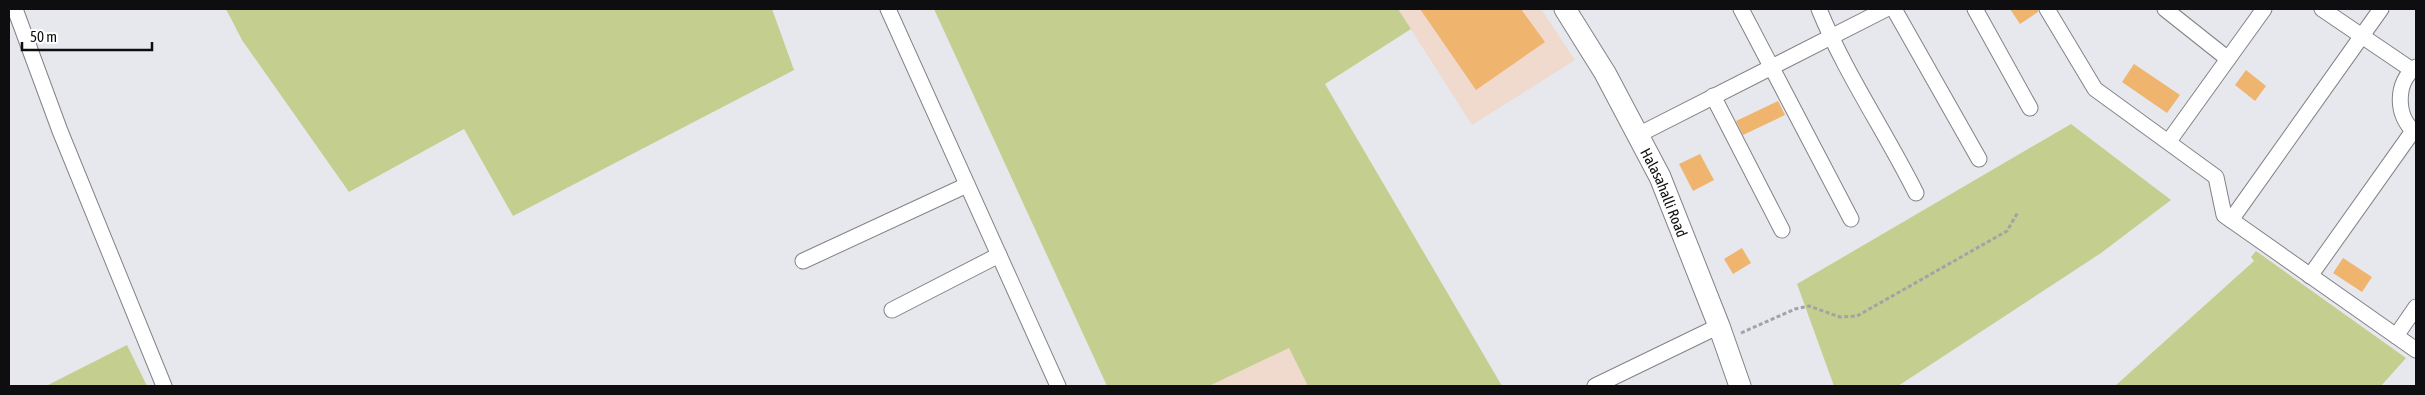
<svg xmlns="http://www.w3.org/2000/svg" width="2425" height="395" viewBox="0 0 2425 395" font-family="'Asap Condensed',sans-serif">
	<rect width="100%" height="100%" fill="#e7e8ed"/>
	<!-- education -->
	<g fill="#f0d9cd">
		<polygon points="1398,9 1541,9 1575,60 1472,125"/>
		<polygon points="1289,348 1308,386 1209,386"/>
	</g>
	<!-- green -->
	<g fill="#c4ce8f">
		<polygon points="226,9 772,9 794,70 513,216 464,129 349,192 242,40"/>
		<polygon points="934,9 1398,9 1411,29 1325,84 1502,386 1308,386 1289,348 1209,386 1107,386"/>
		<polygon points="2071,124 2171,200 2101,253 1898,386 1834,386 1797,284"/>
		<polygon points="2256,251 2406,358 2381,386 2115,386 2254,261 2251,257"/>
		<polygon points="127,345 147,386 46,386"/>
	</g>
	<!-- building -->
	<g fill="#efb46e">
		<polygon points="1420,9 1521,9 1545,42 1476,90"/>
		<polygon points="2010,9 2038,9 2038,12 2020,24"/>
		<polygon points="2134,64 2180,95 2167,113 2122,82"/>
		<polygon points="2246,70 2266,86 2255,101 2235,85"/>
		<polygon points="1778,101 1785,115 1743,135 1736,121"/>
		<polygon points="1700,154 1714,180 1693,191 1679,164"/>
		<polygon points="1742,248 1751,263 1733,274 1724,259"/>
		<polygon points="2343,258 2372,277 2362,292 2333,273"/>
	</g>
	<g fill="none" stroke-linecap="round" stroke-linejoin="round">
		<!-- minor casing -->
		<g stroke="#828387" stroke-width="17">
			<g id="minor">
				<polyline points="15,9 60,131 164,386"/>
				<polyline points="888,9 1058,386"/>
				<polyline points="1741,9 1851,219"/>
				<path d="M1819,9C1845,73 1885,131 1916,193"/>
				<polyline points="1894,9 1979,159"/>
				<polyline points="1975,9 2030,108"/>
				<polyline points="2047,9 2095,89 2216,177 2224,215 2416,350"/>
				<polyline points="2165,9 2228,59"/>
				<polyline points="2322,9 2412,70"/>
				<path d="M2416,67C2395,82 2395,117 2416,133"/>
				<polyline points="1713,96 1782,230"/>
				<polyline points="1638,135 1886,9"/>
				<polyline points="2169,141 2264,9"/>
				<polyline points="2231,220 2381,9"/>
				<polyline points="803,261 967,185"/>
				<polyline points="2310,276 2413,131"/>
				<polyline points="892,310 999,255"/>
				<polyline points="2396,336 2416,307"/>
				<polyline points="1595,386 1719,326"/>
			</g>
		</g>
		<!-- secondary casing -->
		<g stroke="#828387" stroke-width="23">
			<g id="secondary">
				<path id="s1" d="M1565,9L1605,73L1660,177L1719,326L1740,386"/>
			</g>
		</g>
		<!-- path -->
		<polyline stroke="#a2a3a7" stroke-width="3" stroke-dasharray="4 2.5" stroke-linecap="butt" points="1741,333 1795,309 1809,306 1840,317 1857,316 2007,231 2018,212"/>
		<!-- minor -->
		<use href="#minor" stroke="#fff" stroke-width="15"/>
		<!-- secondary -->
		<use href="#secondary" stroke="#fff" stroke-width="21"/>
	</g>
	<g text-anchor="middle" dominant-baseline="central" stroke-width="4" stroke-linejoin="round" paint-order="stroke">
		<!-- street labels -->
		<g font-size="15" fill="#0e0e10" stroke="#fff">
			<text stroke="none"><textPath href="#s1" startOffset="209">Halasahalli Road</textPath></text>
		</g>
	</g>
	<!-- border -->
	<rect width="2425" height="395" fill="none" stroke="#0e0e10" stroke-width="20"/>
	<!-- scale -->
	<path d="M22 42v8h130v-8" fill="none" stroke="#0e0e10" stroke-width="2.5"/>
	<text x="30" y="42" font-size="15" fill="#0e0e10" stroke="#ffffff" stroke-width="4" paint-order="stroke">50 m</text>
</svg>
